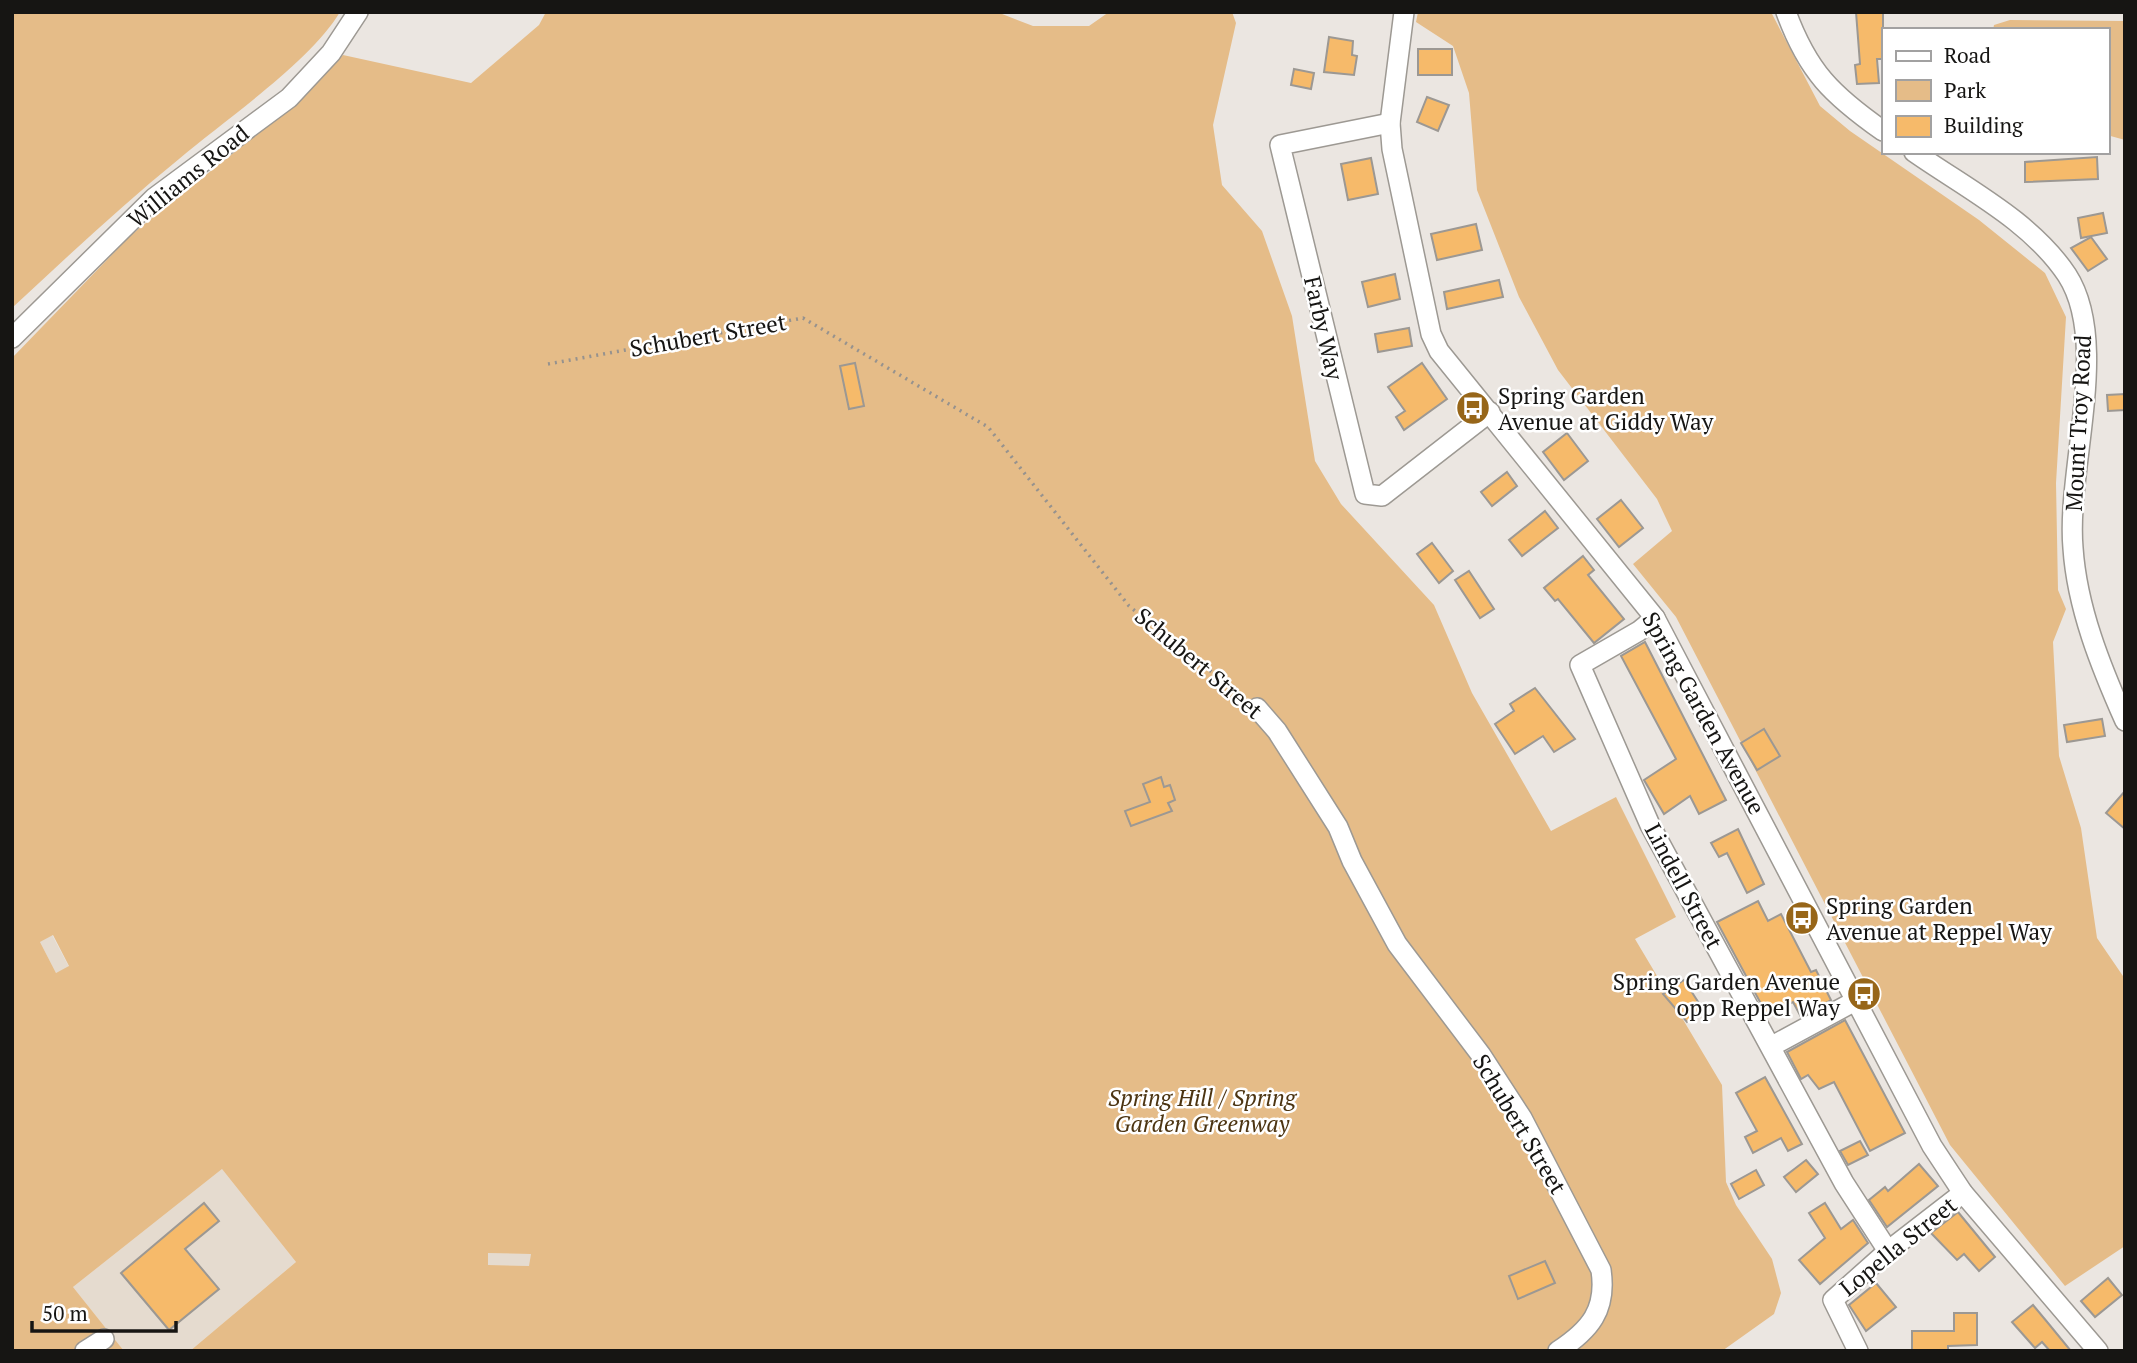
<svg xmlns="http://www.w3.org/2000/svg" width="2137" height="1363" viewBox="0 0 2137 1363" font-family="'PT Serif',serif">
	<rect width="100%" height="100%" fill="#ebe6e1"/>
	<!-- built -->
	<g fill="#e5dbcf">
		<polygon points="52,935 69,967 56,973 40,942"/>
		<polygon points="222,1169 296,1262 190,1351 124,1351 73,1287"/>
		<polygon points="488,1253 531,1254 530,1266 488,1265"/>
	</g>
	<!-- green -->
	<g fill="#e5bc88" fill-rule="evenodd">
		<path d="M12,12H340C310,62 225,120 179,159C121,206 67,257 12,308Z"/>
		<path d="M546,12H997L1033,26H1089L1109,12H1232L1236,23L1213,125L1222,185L1262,231L1292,316L1315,461L1341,504L1434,605L1472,693L1551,831L1616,797L1676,917L1635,939L1722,1085L1726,1182L1736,1205L1772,1259L1781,1293L1774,1314L1722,1351H190L296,1262L222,1169L73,1287L124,1351H12V358L131,235L302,98L343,55L471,83L539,25ZM53,935L69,966L56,973L40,942ZM488,1253L531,1254L529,1266L488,1265Z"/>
		<polygon points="1418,12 1771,12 1820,106 1850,131 1979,220 2045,273 2066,317 2056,483 2058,590 2066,609 2053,642 2059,756 2081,828 2097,938 2125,979 2125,1246 2065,1286 1950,1145 1676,617 1633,564 1672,531 1657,499 1558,370 1519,297 1477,190 1469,93 1453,46 1416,22"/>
		<polygon points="2010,20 2125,21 2125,140 2107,135 2107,30 1993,30 1994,25"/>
	</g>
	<!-- building -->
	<g fill="#f6ba6a" stroke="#9c9893" stroke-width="2">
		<polygon points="1856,12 1883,12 1883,59 1877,59 1879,83 1857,84 1855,65 1860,64"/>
		<polygon points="1329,37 1353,41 1352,55 1357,56 1354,75 1324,72"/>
		<rect x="1418" y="49" width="34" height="26"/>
		<polygon points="1294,69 1314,73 1311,89 1291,85"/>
		<polygon points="1427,97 1449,105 1438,131 1417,122"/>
		<polygon points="2097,157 2098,179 2025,182 2025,162"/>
		<polygon points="1371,158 1378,194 1348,200 1341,164"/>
		<polygon points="2103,213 2107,233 2081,238 2078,218"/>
		<polygon points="1476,224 1482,250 1437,260 1431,234"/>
		<polygon points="2091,237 2107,259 2088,271 2071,248"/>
		<polygon points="1395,274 1400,299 1368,307 1362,282"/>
		<polygon points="1499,280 1503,297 1447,309 1444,292"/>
		<polygon points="1409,328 1412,346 1378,352 1375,334"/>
		<polygon points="855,363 864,406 849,409 840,366"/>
		<polygon points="1422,363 1447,399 1404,430 1396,417 1405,411 1388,387"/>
		<polygon points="2125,394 2125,410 2108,411 2107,395"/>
		<polygon points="1567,433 1588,461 1564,480 1543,452"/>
		<polygon points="1507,472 1517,486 1492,506 1481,492"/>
		<polygon points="1621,500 1643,528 1619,547 1597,519"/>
		<polygon points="1545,511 1558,528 1522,556 1509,540"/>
		<polygon points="1432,543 1453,571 1439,583 1417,554"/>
		<polygon points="1583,556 1594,570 1588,575 1624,619 1594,643 1558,599 1555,601 1544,588"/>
		<polygon points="1469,571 1494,609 1480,618 1455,580"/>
		<polygon points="1645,642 1726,800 1699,814 1690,796 1664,814 1644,780 1676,759 1621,656"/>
		<polygon points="1535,688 1575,739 1554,752 1543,736 1515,754 1495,724 1514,711 1510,704"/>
		<polygon points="2102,719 2105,736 2067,742 2064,725"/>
		<polygon points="1764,729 1780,756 1757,770 1741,743"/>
		<polygon points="1161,777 1164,787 1170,785 1175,800 1168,803 1172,811 1131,826 1125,811 1150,802 1143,784"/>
		<polygon points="2125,791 2125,829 2106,813"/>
		<polygon points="1738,829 1764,884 1747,893 1727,853 1719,857 1711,843"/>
		<polygon points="1758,901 1768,921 1781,914 1811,972 1816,970 1831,1000 1801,1017 1793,1002 1767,1015 1717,922"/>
		<polygon points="1684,980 1704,1011 1687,1022 1663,994"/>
		<polygon points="1845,1020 1905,1133 1870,1151 1834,1082 1819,1089 1808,1075 1801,1079 1787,1052"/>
		<polygon points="1765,1077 1802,1144 1788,1151 1781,1138 1753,1153 1745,1137 1757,1131 1736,1093"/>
		<polygon points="1860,1141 1868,1155 1848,1165 1840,1151"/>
		<polygon points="1806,1160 1818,1174 1796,1192 1784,1177"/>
		<polygon points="1919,1164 1938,1186 1887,1227 1869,1200 1885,1187 1888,1191"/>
		<polygon points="1756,1170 1764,1185 1739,1199 1731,1184"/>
		<polygon points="204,1203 219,1221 185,1249 219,1289 169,1330 121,1273"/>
		<polygon points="1825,1203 1841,1229 1853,1220 1868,1243 1820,1284 1799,1260 1825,1238 1809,1213"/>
		<polygon points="1958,1212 1995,1257 1979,1271 1964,1254 1957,1260 1931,1233"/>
		<polygon points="1545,1261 1555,1283 1518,1299 1509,1276"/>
		<polygon points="2108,1278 2122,1295 2095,1317 2081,1301"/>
		<polygon points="1876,1283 1896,1307 1866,1331 1849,1305"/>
		<polygon points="2033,1305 2048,1323 2071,1351 2050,1351 2042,1342 2035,1348 2012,1322"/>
		<polygon points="1954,1313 1977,1313 1977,1345 1948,1346 1948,1351 1912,1351 1912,1331 1954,1331"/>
	</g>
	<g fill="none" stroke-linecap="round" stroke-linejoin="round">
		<!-- minor casing -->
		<g stroke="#9d9993" stroke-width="22">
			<g id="minor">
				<polyline points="1404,12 1390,123 1392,149 1431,334 1439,351 1655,618 1932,1146 1963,1193 2098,1351"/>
				<path d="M1786,12C1808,72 1832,95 1883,131"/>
				<polyline points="1390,123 1280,145 1365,494 1382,496 1490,412"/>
				<path d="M1914,152C1967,189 2031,221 2067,275C2111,343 2066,469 2073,548C2077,608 2101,667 2125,721"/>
				<polyline points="12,338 154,198 289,98 331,53 358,12"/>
				<polyline points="1655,618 1639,631 1580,665 1650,825 1844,1183 1888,1251"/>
				<path d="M1257,708L1277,731L1338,827L1352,861L1397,944L1481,1055L1522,1118L1601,1270C1607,1310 1590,1330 1558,1351"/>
				<polyline points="1772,1046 1857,1000"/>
				<polyline points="85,1351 104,1339"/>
				<polyline points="1858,1351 1833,1300 1888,1251 1963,1193"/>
			</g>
		</g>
		<!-- path -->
		<polyline stroke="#96928e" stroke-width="3.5" stroke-dasharray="2 5" stroke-linecap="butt" points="548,364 803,318 988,427 1129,606 1243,697"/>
		<!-- minor -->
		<use href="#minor" stroke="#fff" stroke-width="19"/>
	</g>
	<!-- icons -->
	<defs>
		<g id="bus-disc" transform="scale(1.75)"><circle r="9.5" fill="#976619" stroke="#fff"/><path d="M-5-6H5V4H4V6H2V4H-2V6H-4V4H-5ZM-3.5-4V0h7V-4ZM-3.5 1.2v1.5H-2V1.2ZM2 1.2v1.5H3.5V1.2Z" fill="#fff"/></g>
	</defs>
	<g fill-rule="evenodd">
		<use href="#bus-disc" x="1473" y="408"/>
		<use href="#bus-disc" x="1802" y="918"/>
		<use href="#bus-disc" x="1864" y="994"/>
	</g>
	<g text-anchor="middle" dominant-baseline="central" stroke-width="5" stroke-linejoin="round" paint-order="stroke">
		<!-- street labels -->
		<g font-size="23" fill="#161513" stroke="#fff">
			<text transform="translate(188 176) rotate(-39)">Williams Road</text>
			<text transform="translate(1324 328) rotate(77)">Farby Way</text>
			<text transform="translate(708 335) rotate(-10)">Schubert Street</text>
			<text transform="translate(2078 423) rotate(-87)">Mount Troy Road</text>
			<text transform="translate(1199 663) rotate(40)">Schubert Street</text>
			<text transform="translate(1704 713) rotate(61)">Spring Garden Avenue</text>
			<text transform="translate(1684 886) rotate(62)">Lindell Street</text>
			<text transform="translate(1520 1124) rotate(59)">Schubert Street</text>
			<text transform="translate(1898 1246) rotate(-39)">Lopella Street</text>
		</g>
		<!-- poi labels -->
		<g font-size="23" fill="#161513" stroke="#fff" text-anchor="start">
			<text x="1498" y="395">Spring Garden<tspan x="1498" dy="26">Avenue at Giddy Way</tspan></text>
			<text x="1826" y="905">Spring Garden<tspan x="1826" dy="26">Avenue at Reppel Way</tspan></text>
			<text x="1840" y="981" text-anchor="end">Spring Garden Avenue<tspan x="1840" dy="26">opp Reppel Way</tspan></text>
		</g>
		<!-- park labels -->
		<g font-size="23" font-style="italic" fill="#4c3411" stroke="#fff">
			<text x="1202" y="1097">Spring Hill / Spring<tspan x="1202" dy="26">Garden Greenway</tspan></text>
		</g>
	</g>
	<!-- border -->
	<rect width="2137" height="1363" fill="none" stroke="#161513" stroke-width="28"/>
	<!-- legend -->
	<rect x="1882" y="28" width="228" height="126" fill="#ffffff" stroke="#a2a1a1" stroke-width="2"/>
	<rect x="1896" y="51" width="35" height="10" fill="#ffffff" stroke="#a2a1a1" stroke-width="2"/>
	<text x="1944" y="63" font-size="21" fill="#161513">Road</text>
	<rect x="1896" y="80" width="35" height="21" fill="#e5bc88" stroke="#a2a1a1" stroke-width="2"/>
	<text x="1944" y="98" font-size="21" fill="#161513">Park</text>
	<rect x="1896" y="116" width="35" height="21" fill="#f6ba6a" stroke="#a2a1a1" stroke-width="2"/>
	<text x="1944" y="133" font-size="21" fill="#161513">Building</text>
	<!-- scale -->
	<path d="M32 1321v10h144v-10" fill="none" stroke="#161513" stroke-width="3.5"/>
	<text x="42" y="1321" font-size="21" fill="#161513" stroke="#ffffff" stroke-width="5" paint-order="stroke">50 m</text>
</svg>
